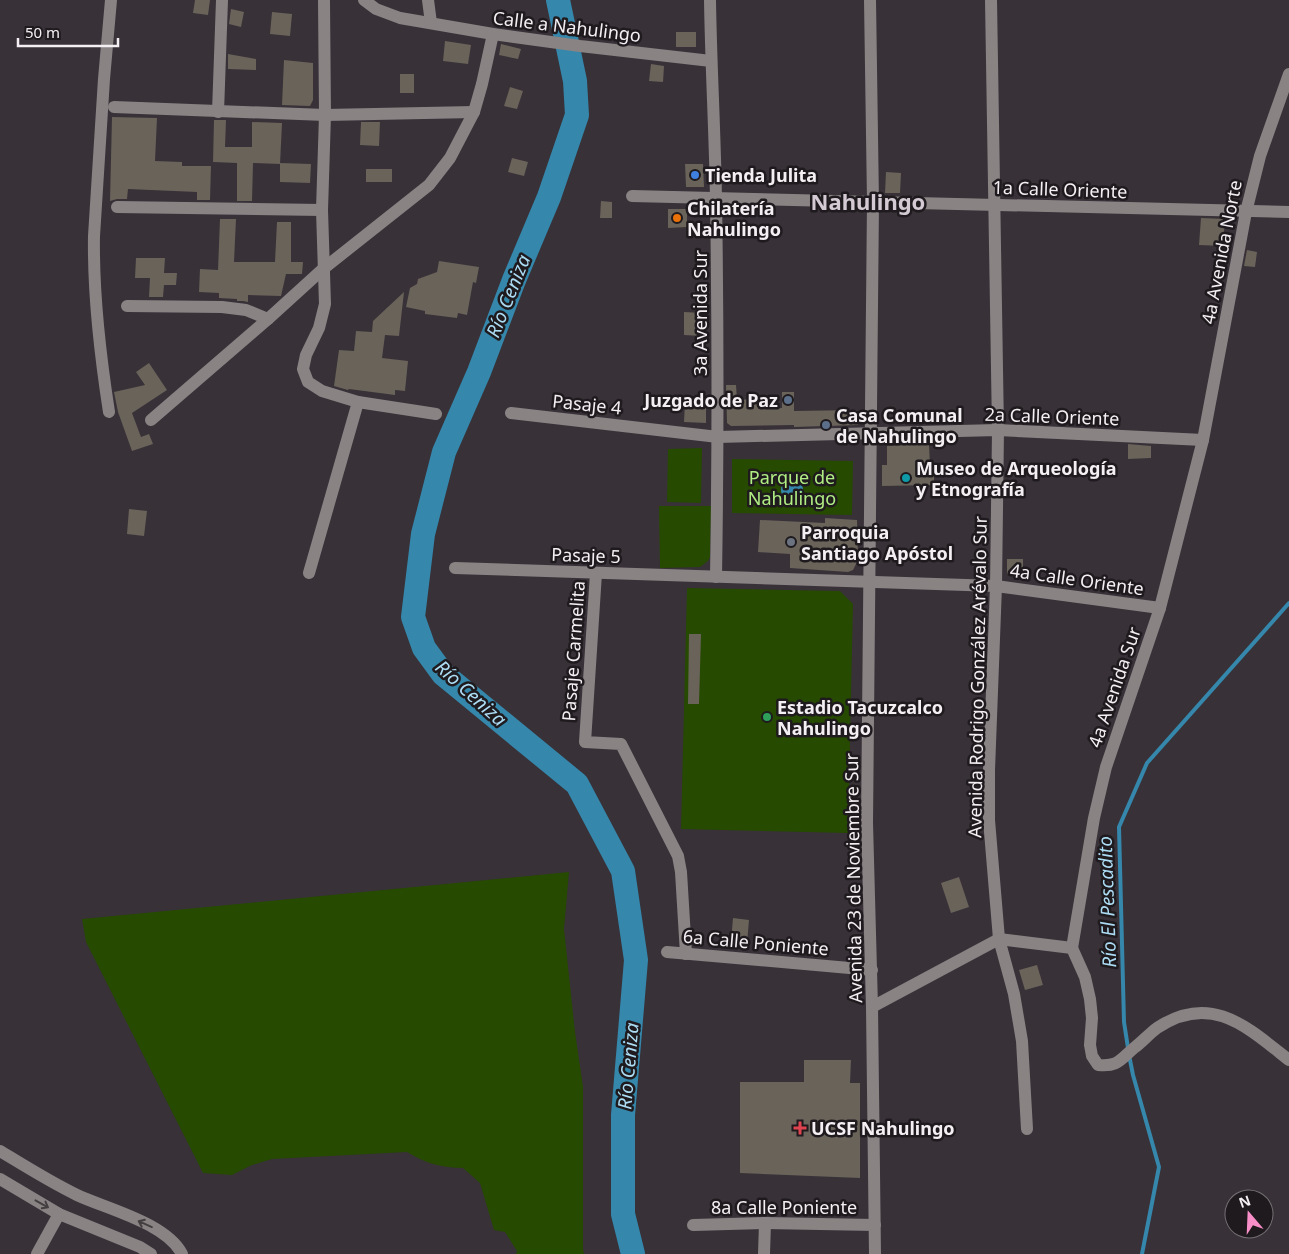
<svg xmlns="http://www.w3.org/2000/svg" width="1289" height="1254" viewBox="0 0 1289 1254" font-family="'Noto Sans',sans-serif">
	<rect width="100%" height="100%" fill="#383138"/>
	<!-- green -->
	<g fill="#264a00">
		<polygon points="702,448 701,503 667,502 668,449"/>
		<polygon points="732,459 853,461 852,515 732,513"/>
		<polygon points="659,506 711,506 710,557 708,561 700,567 660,568"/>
		<polygon points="687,588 840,591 853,604 848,833 681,829"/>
		<path d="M569,872L564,929L575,1032L583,1087V1249L584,1254H516L517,1251L505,1232L494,1230L480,1183L463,1168C442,1168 425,1163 407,1152L272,1159L252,1165L232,1175L203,1173L86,942L82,919Z"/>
	</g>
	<!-- water -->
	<circle fill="#3587ab" cx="792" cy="490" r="11"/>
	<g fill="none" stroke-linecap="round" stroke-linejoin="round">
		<!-- stream -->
		<g stroke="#3587ab" stroke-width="4">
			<polyline points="1128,1048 1124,1022 1119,827 1147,763 1289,603"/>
			<polyline points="1129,1055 1133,1075 1159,1167 1142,1254"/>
		</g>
		<!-- river -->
		<polyline stroke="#3587ab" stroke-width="24" points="558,0 575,81 577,115 549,197 514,280 479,372 444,452 423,534 413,617 424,648 443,674 577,784 623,871 636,960 623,1115 623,1214 633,1254"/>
	</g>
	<!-- building -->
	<g fill="#69635a">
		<polygon points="195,0 210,0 208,15 193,13"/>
		<polygon points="231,9 244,12 241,27 229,24"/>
		<polygon points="272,12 292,14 290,36 270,34"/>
		<rect x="676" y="32" width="20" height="15"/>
		<polygon points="445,41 471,45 468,64 443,61"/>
		<polygon points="501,44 521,49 518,59 499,55"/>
		<polygon points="228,54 256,59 256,70 228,69"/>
		<polygon points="284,60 313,63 313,100 310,106 282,105"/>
		<polygon points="651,64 664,66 663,82 649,81"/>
		<rect x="400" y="74" width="14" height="19"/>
		<polygon points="510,87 523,91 517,109 504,106"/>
		<polygon points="112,117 157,118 155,161 182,162 182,166 211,166 210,200 197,200 197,192 128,189 127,199 117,199 110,201"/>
		<polygon points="214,120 226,120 225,147 252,147 252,122 282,123 280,164 253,163 252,201 237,201 237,163 213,162"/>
		<polygon points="361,122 380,122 379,146 360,145"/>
		<polygon points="512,158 528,162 524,176 508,172"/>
		<polygon points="280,163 311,164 310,183 280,182"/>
		<polygon points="685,164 703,164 704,187 686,187"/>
		<rect x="366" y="169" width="26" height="13"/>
		<polygon points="886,172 901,173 900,193 885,193"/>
		<polygon points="601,201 612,202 612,218 600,218"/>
		<polygon points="668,209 687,209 687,227 668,228"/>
		<polygon points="1201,218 1225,219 1223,246 1199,245"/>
		<polygon points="220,219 236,219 234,262 275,262 277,222 291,222 291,262 303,262 302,274 286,274 281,296 248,295 248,302 243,301 237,301 237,299 219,298 219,293 199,292 200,269 218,270"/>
		<polygon points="1247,250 1257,252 1255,267 1244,266"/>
		<polygon points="136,258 165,258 164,273 177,273 176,285 164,285 163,297 149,297 150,278 135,278"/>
		<polygon points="439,261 479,267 476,283 473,282 467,315 458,313 457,318 425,314 425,311 406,307 410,288 417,284 418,279 437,272"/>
		<polygon points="404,292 399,336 385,335 382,358 408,361 405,391 395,390 395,395 349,389 348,390 334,386 339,350 354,351 356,331 372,332 373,321"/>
		<polygon points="684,312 702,313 702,336 684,335"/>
		<polygon points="149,363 167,390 132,413 141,437 149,434 153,444 132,451 118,412 114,392 145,385 136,372"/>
		<polygon points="726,385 736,385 737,400 757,399 758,409 782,408 782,392 794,392 794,411 857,410 858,425 794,427 794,425 731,426 727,423"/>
		<polygon points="685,402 706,403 706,423 684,422"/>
		<polygon points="929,444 930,466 934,466 934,485 882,486 882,465 887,465 887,446"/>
		<polygon points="1128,444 1151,446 1151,458 1128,459"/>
		<polygon points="129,509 147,511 144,536 127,534"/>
		<polygon points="825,518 857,520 858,560 853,570 848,572 790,568 790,554 758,552 760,520 825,523"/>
		<polygon points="1007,559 1023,559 1023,573 1007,574"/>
		<polygon points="689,634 701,634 699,704 688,704"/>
		<polygon points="959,877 969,907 951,913 941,883"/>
		<polygon points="733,918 749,920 747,944 731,942"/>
		<polygon points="1037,965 1043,985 1025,990 1019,970"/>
		<polygon points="804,1060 851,1060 850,1083 860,1083 860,1178 740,1173 740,1082 804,1082"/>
	</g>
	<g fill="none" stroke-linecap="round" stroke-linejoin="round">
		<!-- minor -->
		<g stroke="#898384" stroke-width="12">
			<polyline points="364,0 376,9 400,18 493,34 580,46 711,61"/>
			<polyline points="428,0 431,23"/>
			<path d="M710,0C711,67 715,133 716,200C718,326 718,452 716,577"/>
			<polyline points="870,0 873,202 867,823 872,1007 875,1254"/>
			<polyline points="991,0 998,430 996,586 989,770 989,820 999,939 1014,994 1022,1041 1027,1129"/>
			<polyline points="114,107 325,115 474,112"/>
			<polyline points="218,112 222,0"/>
			<polyline points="632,196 1289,212"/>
			<polyline points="117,207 322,210"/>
			<polyline points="127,306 222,307 246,310 268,319"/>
			<polyline points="358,402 436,414"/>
			<path d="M109,412C100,354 93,294 94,236L104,79L111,0"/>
			<polyline points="511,413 718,437 998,430 1203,440"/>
			<polyline points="151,420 268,319 323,269 429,185 450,158 474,112 482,84 493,34"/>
			<polyline points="455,568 996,586 1160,608"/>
			<polyline points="309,573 358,402 322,391 308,382 303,369 306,355 319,328 325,304 322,210 325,115 324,1"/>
			<polyline points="596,573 585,742 621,744 678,856 681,872 686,954"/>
			<polyline points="999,939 1072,948"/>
			<polyline points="1072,948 1094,818 1106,767 1160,608 1203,440 1246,212 1260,156 1289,74"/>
			<path d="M1072,948L1085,977L1090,999L1092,1018L1090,1045L1092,1056L1098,1065C1118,1067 1120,1060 1134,1048C1142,1042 1149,1034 1157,1028C1211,992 1247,1027 1289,1060"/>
			<polyline points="667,952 872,970"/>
			<polyline points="872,1007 999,939"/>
			<path d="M0,1151C25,1166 50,1182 77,1195C107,1209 166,1223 182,1254"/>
			<polyline points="0,1179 59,1214 140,1247 151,1254"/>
			<polyline points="693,1225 765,1223 875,1225"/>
			<polyline points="37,1254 59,1214"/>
			<polyline points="764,1254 765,1223"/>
		</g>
	</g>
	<!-- one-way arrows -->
	<defs><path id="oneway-shaft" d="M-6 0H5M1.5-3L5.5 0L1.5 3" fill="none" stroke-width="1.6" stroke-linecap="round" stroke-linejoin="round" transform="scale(1.25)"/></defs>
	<g stroke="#433f41">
		<use href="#oneway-shaft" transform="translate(42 1204) rotate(29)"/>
		<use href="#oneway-shaft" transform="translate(145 1224) rotate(-156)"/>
	</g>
	<!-- markers -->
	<circle fill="#3f7fe0" stroke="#1e1a1d" stroke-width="2" cx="695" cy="175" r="5"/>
	<circle fill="#e8710a" stroke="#1e1a1d" stroke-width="2" cx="677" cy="218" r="5"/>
	<g fill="#5c6f8a" stroke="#1e1a1d" stroke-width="2">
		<circle cx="788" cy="400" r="5"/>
		<circle cx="826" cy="425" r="5"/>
	</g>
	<circle fill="#0f9aa8" stroke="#1e1a1d" stroke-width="2" cx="906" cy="478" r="5"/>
	<circle fill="#6b7280" stroke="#1e1a1d" stroke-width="2" cx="791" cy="542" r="5"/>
	<circle fill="#2e9e5b" stroke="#1e1a1d" stroke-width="2" cx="767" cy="717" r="5"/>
	<path fill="#e0444e" stroke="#1e1a1d" stroke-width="2" d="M797.5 1120.5h5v5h5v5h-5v5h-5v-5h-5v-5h5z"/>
	<g text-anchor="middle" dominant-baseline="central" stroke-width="5" stroke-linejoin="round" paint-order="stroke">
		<!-- street labels -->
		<g font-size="18" fill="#f4eff3" stroke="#1e1a1d">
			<text transform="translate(567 26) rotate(7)">Calle a Nahulingo</text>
			<text transform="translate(1060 189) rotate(2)">1a Calle Oriente</text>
			<text transform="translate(1221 252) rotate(-79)">4a Avenida Norte</text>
			<text transform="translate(700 313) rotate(-90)">3a Avenida Sur</text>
			<text transform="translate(587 404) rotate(6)">Pasaje 4</text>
			<text transform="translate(1052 416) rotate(2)">2a Calle Oriente</text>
			<text transform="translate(586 555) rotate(2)">Pasaje 5</text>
			<text transform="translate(1077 579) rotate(8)">4a Calle Oriente</text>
			<text transform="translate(573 651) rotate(-86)">Pasaje Carmelita</text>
			<text transform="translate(977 677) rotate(-89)">Avenida Rodrigo González Arévalo Sur</text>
			<text transform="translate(1114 687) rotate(-71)">4a Avenida Sur</text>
			<text transform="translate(853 878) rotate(-91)">Avenida 23 de Noviembre Sur</text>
			<text transform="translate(756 942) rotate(5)">6a Calle Poniente</text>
			<text x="784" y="1207">8a Calle Poniente</text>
		</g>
		<!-- poi labels -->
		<g font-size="18" font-weight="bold" fill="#f4eff3" stroke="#1e1a1d" text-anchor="start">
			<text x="705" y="175">Tienda Julita</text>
			<text x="687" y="208">Chilatería<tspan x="687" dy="21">Nahulingo</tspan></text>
			<text x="778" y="400" text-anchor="end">Juzgado de Paz</text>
			<text x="836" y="415">Casa Comunal<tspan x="836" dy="21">de Nahulingo</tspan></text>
			<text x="916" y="468">Museo de Arqueología<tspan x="916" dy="21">y Etnografía</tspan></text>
			<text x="801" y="532">Parroquia<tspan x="801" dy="21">Santiago Apóstol</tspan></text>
			<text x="777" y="707">Estadio Tacuzcalco<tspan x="777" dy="21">Nahulingo</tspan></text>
			<text x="811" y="1128">UCSF Nahulingo</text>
		</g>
		<!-- park labels -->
		<g font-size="18" fill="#b0ee84" stroke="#1e1a1d">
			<text x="792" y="477">Parque de<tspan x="792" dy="21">Nahulingo</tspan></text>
		</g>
		<!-- water labels -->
		<g font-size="19" font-style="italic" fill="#acdcf4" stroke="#1e1a1d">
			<text transform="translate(508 296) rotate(-68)">Río Ceniza</text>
			<text transform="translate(471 693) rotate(42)">Río Ceniza</text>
			<text transform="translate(1107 902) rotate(-92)">Río El Pescadito</text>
			<text transform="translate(628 1066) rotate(-85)">Río Ceniza</text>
		</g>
		<!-- district labels -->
		<g font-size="22" font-weight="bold" fill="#d3cad3" stroke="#1e1a1d">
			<text x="868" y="201">Nahulingo</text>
		</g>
	</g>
	<!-- north arrow -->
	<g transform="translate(1249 1214) rotate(341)"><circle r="24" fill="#1e1a1d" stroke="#746f73"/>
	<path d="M0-4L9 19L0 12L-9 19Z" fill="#f98fc9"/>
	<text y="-8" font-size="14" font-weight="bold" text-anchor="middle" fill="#f4eff3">N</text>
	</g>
	<!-- scale -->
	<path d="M18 38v8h100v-8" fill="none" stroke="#f4eff3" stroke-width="2.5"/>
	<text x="25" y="38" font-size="15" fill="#f4eff3" stroke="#1e1a1d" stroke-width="4" paint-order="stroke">50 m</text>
</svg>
